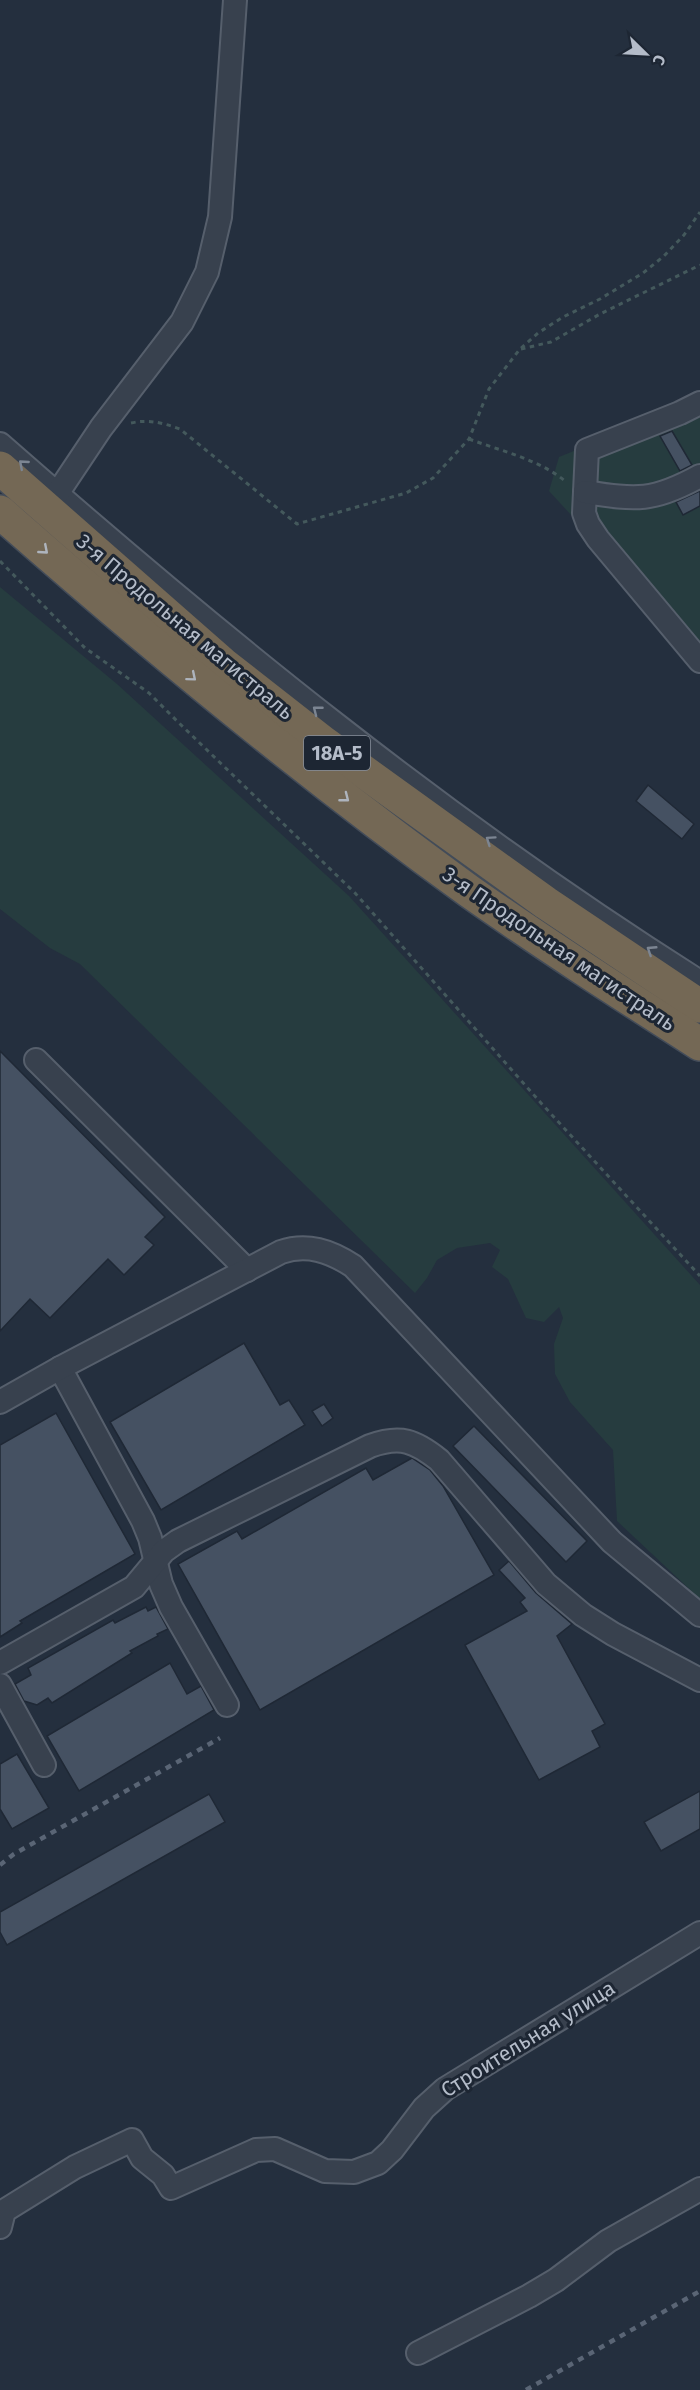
<svg xmlns="http://www.w3.org/2000/svg" width="700" height="2390" viewBox="0 0 700 2390" font-family="'Fira Sans',sans-serif">
	<rect width="100%" height="100%" fill="#242f3e"/>
	<!-- green -->
	<g fill="#263c3f">
		<polygon points="700,394 700,655 549,491 559,457 669,412"/>
		<polygon points="0,587 117,684 349,896 700,1285 700,1599 617,1521 613,1450 570,1402 555,1374 554,1344 563,1318 559,1307 544,1322 526,1318 508,1279 492,1267 500,1250 490,1243 457,1248 437,1260 427,1278 415,1293 80,964 50,948 0,909"/>
	</g>
	<!-- building -->
	<g fill="#455162" stroke="#1f2835" stroke-width="1.5">
		<polygon points="672,431 692,465 680,471 660,436"/>
		<polygon points="700,491 700,506 683,515 676,502"/>
		<polygon points="648,785 694,824 682,839 636,801"/>
		<polygon points="0,1051 165,1217 145,1237 154,1245 124,1275 108,1259 50,1318 30,1299 0,1331"/>
		<polygon points="244,1343 280,1405 289,1400 305,1425 161,1510 110,1422"/>
		<polygon points="324,1404 333,1418 322,1426 312,1411"/>
		<polygon points="56,1413 135,1554 20,1621 22,1623 0,1637 0,1445"/>
		<polygon points="474,1426 587,1541 566,1562 453,1446"/>
		<polygon points="412,1458 430,1470 443,1486 494,1575 260,1710 178,1564 237,1531 242,1539 366,1468 373,1480"/>
		<polygon points="509,1561 536,1593 572,1624 557,1636 605,1724 592,1731 600,1747 539,1780 465,1645 527,1611 520,1602 525,1598 499,1570"/>
		<polygon points="146,1607 148,1611 156,1607 168,1629 157,1634 158,1636 130,1651 132,1653 52,1703 48,1698 37,1705 24,1701 15,1684 31,1675 28,1668 113,1620 115,1623"/>
		<polygon points="170,1663 187,1694 201,1686 214,1710 79,1791 47,1736"/>
		<polygon points="17,1754 49,1808 12,1829 0,1809 0,1764"/>
		<polygon points="700,1791 700,1829 661,1851 644,1822"/>
		<polygon points="209,1794 225,1822 7,1945 0,1932 0,1912"/>
	</g>
	<g fill="none" stroke-linecap="round" stroke-linejoin="round">
		<!-- minor casing -->
		<g stroke="#565f6c" stroke-width="26">
			<g id="minor">
				<polyline points="700,403 680,413 587,450 584,513 588,524 598,539 700,661"/>
				<path d="M0,444C222,639 449,824 700,982"/>
				<path d="M585,492C637,500 653,502 700,476"/>
				<polyline points="57,494 101,428 182,322 207,272 220,217 235,0"/>
				<polyline points="36,1060 247,1270"/>
				<polyline points="60,1368 143,1521 150,1538 161,1584 171,1607 227,1705"/>
				<path d="M0,1402L60,1368L281,1252C307,1243 330,1251 353,1266L612,1542L700,1615"/>
				<path d="M0,1663L134,1587L164,1551L178,1541L370,1446C401,1435 415,1441 439,1460L546,1584L583,1615L613,1634L700,1680"/>
				<polyline points="0,1685 44,1765"/>
				<polyline points="0,2227 4,2211 75,2167 132,2140 142,2158 163,2175 171,2188 256,2150 275,2149 325,2171 354,2172 378,2163 392,2150 424,2108 445,2089 700,1933"/>
				<polyline points="418,2353 529,2296 556,2280 608,2241 700,2189"/>
			</g>
		</g>
		<!-- highway casing -->
		<g stroke="#434c59" stroke-width="36">
			<g id="highway">
				<polyline points="0,468 223,664 324,743 546,903 700,1006"/>
				<path d="M0,512C151,645 306,773 469,891C544,944 622,994 700,1044"/>
			</g>
		</g>
		<!-- path -->
		<g stroke="#44595c" stroke-width="3" stroke-dasharray="4.5 4.5" stroke-linecap="butt">
			<polyline points="521,349 551,342 600,314 700,265"/>
			<path d="M131,423C149,419 163,423 180,429L297,524L406,493L433,478L469,439L489,389L520,349L538,333L563,317L600,299L643,273L664,256L684,235L700,212"/>
			<path d="M469,439C501,451 538,459 565,481"/>
			<polyline points="0,561 85,648 149,693 177,721 355,893 541,1103 700,1276"/>
		</g>
		<!-- minor -->
		<use href="#minor" stroke="#38414e" stroke-width="22"/>
		<!-- highway -->
		<use href="#highway" stroke="#746855" stroke-width="33"/>
		<!-- rail -->
		<g stroke="#5a6575" stroke-width="4.5" stroke-dasharray="6 6" stroke-linecap="butt">
			<polyline points="0,1865 14,1854 220,1738"/>
			<polyline points="526,2390 700,2291"/>
		</g>
	</g>
	<!-- one-way arrows -->
	<defs><path id="oneway-chevron" d="M-2-3.5L2.5 0L-2 3.5" fill="none" stroke-width="1.6" stroke-linecap="round" stroke-linejoin="round" transform="scale(1.5)"/></defs>
	<g stroke="#7c8592">
		<use href="#oneway-chevron" transform="translate(23 464) rotate(-139)"/>
		<use href="#oneway-chevron" transform="translate(317 710) rotate(-142)"/>
		<use href="#oneway-chevron" transform="translate(490 840) rotate(-145)"/>
		<use href="#oneway-chevron" transform="translate(651 950) rotate(-147)"/>
	</g>
	<g stroke="#aeb4bd">
		<use href="#oneway-chevron" transform="translate(44 550) rotate(41)"/>
		<use href="#oneway-chevron" transform="translate(192 677) rotate(40)"/>
		<use href="#oneway-chevron" transform="translate(345 798) rotate(38)"/>
	</g>
	<g text-anchor="middle" dominant-baseline="central" stroke-width="6" stroke-linejoin="round" paint-order="stroke">
		<!-- shield labels -->
		<rect fill="#1d2633" stroke="#878f9c" stroke-width="1.5" x="304" y="736" width="66" height="34" rx="4.5"/>
		<g font-size="20" font-weight="bold" fill="#b4bcc9">
			<text x="337" y="753">18А-5</text>
		</g>
		<!-- street labels -->
		<g font-size="21" fill="#b4bcc9" stroke="#1d2633">
			<text transform="translate(185 627) rotate(40)">3-я Продольная магистраль</text>
			<text transform="translate(559 949) rotate(34)">3-я Продольная магистраль</text>
			<text transform="translate(528 2039) rotate(-32)">Строительная улица</text>
		</g>
	</g>
	<!-- north arrow -->
	<g transform="translate(646 54) rotate(114)" stroke="#1d2633" stroke-width="4.5" paint-order="stroke">
	<path d="M0-4.5L10 22L0 15L-10 22Z" fill="#b4bcc9"/>
	<text y="-9" font-size="16" font-weight="bold" text-anchor="middle" fill="#b4bcc9">С</text>
	</g>
</svg>
